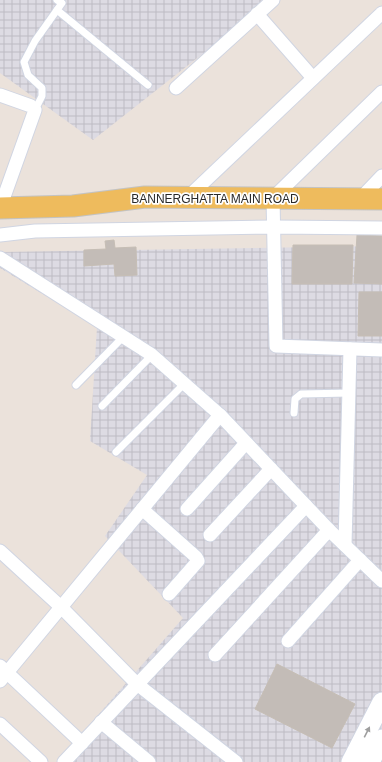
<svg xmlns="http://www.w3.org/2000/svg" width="382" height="762" viewBox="0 0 382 762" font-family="Arial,sans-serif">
	<defs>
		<pattern id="industrial-grid" width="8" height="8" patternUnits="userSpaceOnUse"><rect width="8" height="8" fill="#dddbe3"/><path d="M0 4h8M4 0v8" fill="none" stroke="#bebcc3"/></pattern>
	</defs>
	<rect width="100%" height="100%" fill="#ebe2db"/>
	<!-- industrial -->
	<g fill="url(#industrial-grid)">
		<polygon points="0,0 271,0 93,140 0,73"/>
		<polygon points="382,246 382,762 57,762 183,618 105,536 147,475 90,441 97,327 0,268 0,252"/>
	</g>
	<!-- building -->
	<g fill="#c3bcb7" stroke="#c6beb5">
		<polygon points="357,235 382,236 382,284 354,283"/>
		<polygon points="114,240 115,248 136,247 137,275 115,276 114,264 84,266 84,250 106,249 105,241"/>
		<polygon points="293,245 353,245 352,284 292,284"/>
		<polygon points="359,292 382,292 382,336 358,336"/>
		<polygon points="277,664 355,704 332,748 255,709"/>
	</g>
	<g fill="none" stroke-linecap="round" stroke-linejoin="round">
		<!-- lane casing -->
		<g stroke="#d0d5e2" stroke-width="9">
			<g id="lane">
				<polyline points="57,10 148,85"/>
				<polyline points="35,110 42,96 42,88 28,75 24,62 35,41 62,3 57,0"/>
				<polyline points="76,385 123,337"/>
				<polyline points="102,406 152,355"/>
				<polyline points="294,413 295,399 301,394 349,393"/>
				<polyline points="116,452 184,384"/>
			</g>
		</g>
		<!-- street casing -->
		<g stroke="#d0d5e2" stroke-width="15">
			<g id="street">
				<polyline points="257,14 313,78"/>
				<polyline points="176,88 273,0"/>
				<polyline points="382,92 273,198 276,346 382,350"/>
				<polyline points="0,95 31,106 35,110 0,208"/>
				<polyline points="187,198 382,13"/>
				<polyline points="360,199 382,176"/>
				<polyline points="0,235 35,231 274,227 382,228"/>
				<polyline points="0,258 152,355 220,415 329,530 382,581"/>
				<polyline points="142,509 196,557 198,561 169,594"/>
				<polyline points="187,509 246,443"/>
				<polyline points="210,535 271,469"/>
				<polyline points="345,545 350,349"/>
				<polyline points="0,551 61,607 137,684 236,762"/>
				<polyline points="288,641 360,560"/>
				<polyline points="215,655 329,530"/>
				<polyline points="0,666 82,743"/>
				<polyline points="0,681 220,415"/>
				<polyline points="101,722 149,762"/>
				<polyline points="0,724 41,762"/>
				<polyline points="64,762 306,506"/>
			</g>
		</g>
		<!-- secondary casing -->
		<g stroke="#d0d5e2" stroke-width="21">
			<g id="secondary">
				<polyline points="351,762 382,702"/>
				<polyline points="370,762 382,739"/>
			</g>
		</g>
		<!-- primary casing -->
		<g stroke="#c3c3c3" stroke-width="23">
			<polyline id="primary" points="0,208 73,206 145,197 382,199"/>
		</g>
		<!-- lane -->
		<use href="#lane" stroke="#fff" stroke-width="7"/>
		<!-- street -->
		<use href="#street" stroke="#fff" stroke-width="13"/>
		<!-- secondary -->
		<use href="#secondary" stroke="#fff" stroke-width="19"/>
		<!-- primary -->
		<use href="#primary" stroke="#eebb5d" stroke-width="21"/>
	</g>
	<!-- one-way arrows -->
	<defs><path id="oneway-solid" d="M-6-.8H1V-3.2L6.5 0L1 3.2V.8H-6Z"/></defs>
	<use fill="#9f9f9f" href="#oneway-solid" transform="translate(367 732) rotate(-63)"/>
	<g text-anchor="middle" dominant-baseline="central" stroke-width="3.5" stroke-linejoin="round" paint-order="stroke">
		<!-- street labels -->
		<g font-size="12" fill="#292929" stroke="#fff">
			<text x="215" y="199">BANNERGHATTA MAIN ROAD</text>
		</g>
	</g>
</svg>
